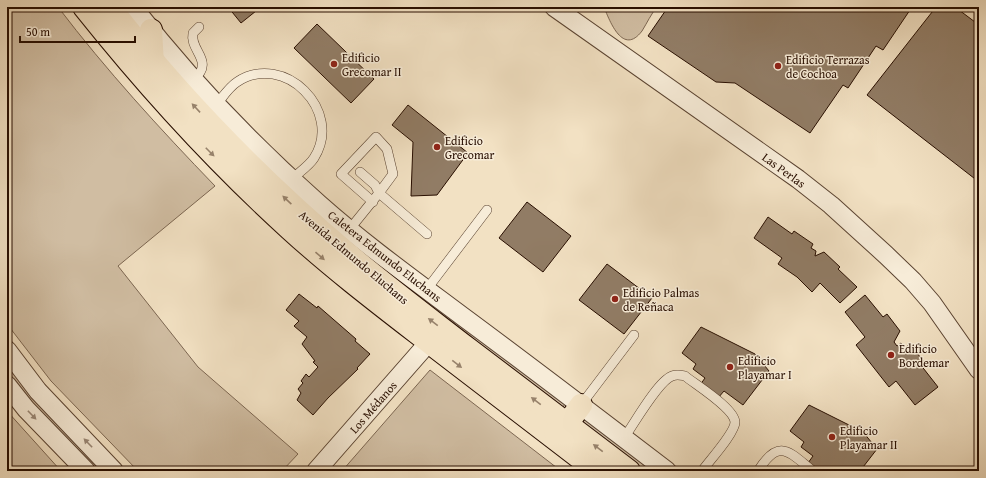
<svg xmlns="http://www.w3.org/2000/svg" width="986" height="478" viewBox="0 0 986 478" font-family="'Gentium Book Plus',serif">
	<rect width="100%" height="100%" fill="#f2e1c3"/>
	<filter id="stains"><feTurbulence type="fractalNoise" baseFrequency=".005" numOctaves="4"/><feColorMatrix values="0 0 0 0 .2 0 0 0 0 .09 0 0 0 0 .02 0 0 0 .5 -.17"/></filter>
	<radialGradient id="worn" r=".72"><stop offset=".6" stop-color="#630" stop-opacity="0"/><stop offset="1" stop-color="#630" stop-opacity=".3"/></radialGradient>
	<!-- green -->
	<g fill="#d0bda2" stroke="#7c6651">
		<path d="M7,7H58C106,70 160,129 215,186L118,266L198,367L298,454L282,471H138L51,381L7,324Z"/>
		<path d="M604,7H657C651,14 647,23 642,31C623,56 610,22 604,7Z"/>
		<polygon points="212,108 565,404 563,407 374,268"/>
		<polygon points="7,364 105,471 94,471 7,377"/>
		<polygon points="430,370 561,471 342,471"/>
		<polygon points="7,411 61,471 7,471"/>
		<polygon points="585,419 653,471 644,471 582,424"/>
	</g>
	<!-- building -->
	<g fill="#917c65" stroke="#280e00">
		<polygon points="228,7 261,7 241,23"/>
		<polygon points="668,7 912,7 883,50 876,46 848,88 843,85 810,133 735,83 716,82 648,36"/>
		<polygon points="936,7 955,7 979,25 979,182 867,95"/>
		<polygon points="317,24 374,79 351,103 294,48"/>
		<polygon points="408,105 468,153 437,195 411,196 413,142 392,125"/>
		<polygon points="527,202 571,236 543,272 499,238"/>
		<polygon points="768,217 792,234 794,231 813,244 811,248 816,251 815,256 824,252 840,267 838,269 857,287 840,303 820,283 812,292 797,277 778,264 782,258 754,238"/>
		<polygon points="607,264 652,298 624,334 579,300"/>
		<polygon points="299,294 317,308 318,306 356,339 355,341 370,354 357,368 358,369 328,398 313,415 297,400 301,393 298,389 303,383 301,381 306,374 309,377 318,367 313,362 315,361 302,344 307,337 294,326 299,321 286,310"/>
		<polygon points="865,295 883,317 887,314 900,331 894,342 897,346 901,343 905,348 910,344 924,362 920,364 938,387 915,405 896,381 889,387 856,345 865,337 845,312"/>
		<polygon points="701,327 755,354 769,371 743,405 724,391 718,398 700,385 705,378 693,369 696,364 682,353"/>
		<polygon points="809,405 863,432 877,449 860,471 835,471 832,468 830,471 819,471 808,463 813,456 801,447 804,442 790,431"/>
	</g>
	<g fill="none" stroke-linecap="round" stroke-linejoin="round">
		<!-- lane casing -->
		<g stroke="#5a4331" stroke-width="10">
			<g id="lane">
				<path d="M193,80C216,61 189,51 193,33L199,27"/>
				<path d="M216,105C222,98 229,87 237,82C284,51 344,111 314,158C309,166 298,173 291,180"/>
				<polyline points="360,172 375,185 379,193 393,174 387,149 376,137 341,174 373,202"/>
				<polyline points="349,230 379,193 427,234"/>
				<polyline points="427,289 487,210"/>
				<polyline points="581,405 634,335"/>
				<path d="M624,438C634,424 658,381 672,376C677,374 680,375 685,376C696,385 734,408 735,422C735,433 709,461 702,471"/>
				<path d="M758,471C779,437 789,452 813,471"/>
			</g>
		</g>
		<!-- street casing -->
		<g stroke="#5a4331" stroke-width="20">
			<g id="street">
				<path d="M133,7C189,79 251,144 319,204C364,244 414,280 462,316C531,367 599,419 667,471"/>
				<polyline points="554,7 798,179 831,205 886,255 913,281 932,303 979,370"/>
				<polyline points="7,350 38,391 114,471"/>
				<polyline points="7,385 26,409 86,471"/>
				<polyline points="316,471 429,342"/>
			</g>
		</g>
		<!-- primary casing -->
		<g stroke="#280e00" stroke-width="24">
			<g id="primary">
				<path d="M84,7C147,86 215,161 290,229C336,271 385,308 434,346C488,388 543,429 597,471"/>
				<path d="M110,7C180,98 261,180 348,254C387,287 427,317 467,348C521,389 575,430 629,471"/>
				<polyline points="151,30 153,64"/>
				<polyline points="555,433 564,428 581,405"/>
			</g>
		</g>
		<!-- lane -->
		<use href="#lane" stroke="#f7ecd8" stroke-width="9"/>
		<!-- street -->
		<use href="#street" stroke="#f7ecd8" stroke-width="18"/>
		<!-- primary -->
		<use href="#primary" stroke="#f2e1c3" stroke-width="22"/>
	</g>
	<!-- one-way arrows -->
	<defs><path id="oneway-solid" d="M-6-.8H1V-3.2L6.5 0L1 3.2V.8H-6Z"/></defs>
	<g fill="#97826b">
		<use href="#oneway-solid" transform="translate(196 108) rotate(-133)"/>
		<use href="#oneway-solid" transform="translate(210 152) rotate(45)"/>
		<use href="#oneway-solid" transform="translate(287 200) rotate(-137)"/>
		<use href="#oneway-solid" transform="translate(320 256) rotate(41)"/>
		<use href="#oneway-solid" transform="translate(433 322) rotate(-143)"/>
		<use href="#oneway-solid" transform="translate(457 364) rotate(38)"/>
		<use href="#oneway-solid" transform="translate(536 401) rotate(-143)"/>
		<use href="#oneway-solid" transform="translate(598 448) rotate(-143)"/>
	</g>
	<g fill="#9a8877">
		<use href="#oneway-solid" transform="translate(32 415) rotate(46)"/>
		<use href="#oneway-solid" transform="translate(88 443) rotate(-134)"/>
	</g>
	<!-- markers -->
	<g fill="#8f2418" stroke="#f7ecd8" stroke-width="1.5">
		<circle cx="334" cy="64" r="4"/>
		<circle cx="778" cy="66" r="4"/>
		<circle cx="437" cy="147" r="4"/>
		<circle cx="615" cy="299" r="4"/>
		<circle cx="891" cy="355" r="4"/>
		<circle cx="730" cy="367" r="4"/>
		<circle cx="832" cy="437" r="4"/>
	</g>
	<g text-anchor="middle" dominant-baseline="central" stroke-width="3" stroke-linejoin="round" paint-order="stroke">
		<!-- poi labels -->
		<g font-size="12" fill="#280e00" stroke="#f7ecd8" text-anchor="start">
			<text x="342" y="57">Edificio<tspan x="342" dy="14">Grecomar II</tspan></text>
			<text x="786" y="59">Edificio Terrazas<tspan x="786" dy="14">de Cochoa</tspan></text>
			<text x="445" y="140">Edificio<tspan x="445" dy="14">Grecomar</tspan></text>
			<text x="623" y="292">Edificio Palmas<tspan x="623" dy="14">de Reñaca</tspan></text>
			<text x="899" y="348">Edificio<tspan x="899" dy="14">Bordemar</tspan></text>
			<text x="738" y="360">Edificio<tspan x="738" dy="14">Playamar I</tspan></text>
			<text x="840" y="430">Edificio<tspan x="840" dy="14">Playamar II</tspan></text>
		</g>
		<!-- street labels -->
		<g font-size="12" fill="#280e00" stroke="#f7ecd8">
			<text transform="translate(784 170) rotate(36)">Las Perlas</text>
			<text transform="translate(385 256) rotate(38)">Caletera Edmundo Eluchans</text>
			<text transform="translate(354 257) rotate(40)">Avenida Edmundo Eluchans</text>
			<text transform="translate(373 407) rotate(-49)">Los Médanos</text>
		</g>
	</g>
	<!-- margin -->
	<rect width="986" height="478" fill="none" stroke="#f2e1c3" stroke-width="24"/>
	<rect x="8" y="8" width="970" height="462" fill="none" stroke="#280e00" stroke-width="2"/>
	<rect x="12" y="12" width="962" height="454" fill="none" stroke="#280e00"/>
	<!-- scale -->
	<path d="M20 36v6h115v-6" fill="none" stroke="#280e00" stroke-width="2"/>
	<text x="26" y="36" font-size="12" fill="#280e00" stroke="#f7ecd8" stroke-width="3" paint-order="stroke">50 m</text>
	<rect width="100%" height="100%" filter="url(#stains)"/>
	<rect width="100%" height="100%" fill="url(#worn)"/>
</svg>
